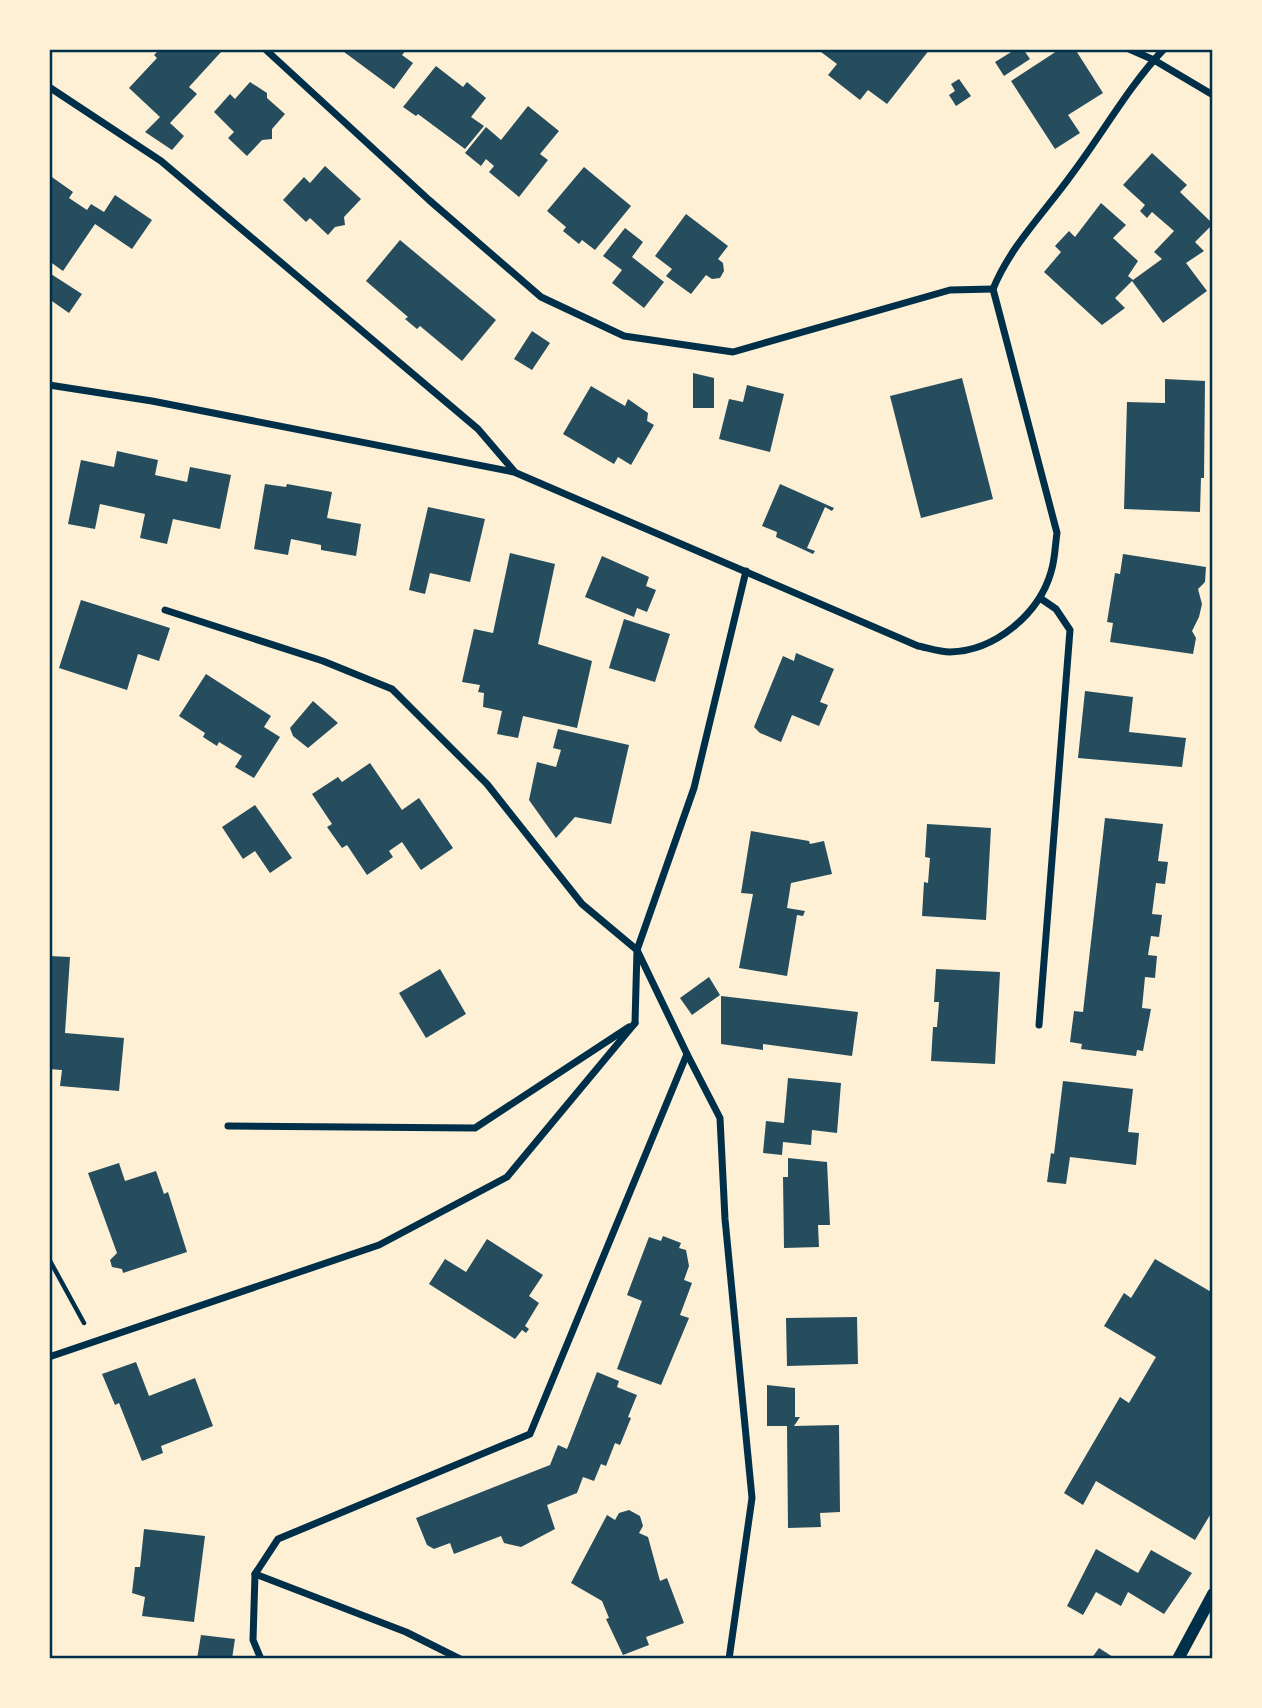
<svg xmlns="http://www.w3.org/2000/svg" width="1262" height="1708" viewBox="0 0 1262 1708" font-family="Montserrat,sans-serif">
	<rect width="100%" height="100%" fill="#fdf0d5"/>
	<!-- building -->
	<g fill="#264d5e">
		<polygon points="160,49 217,49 221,52 189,87 197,94 170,123 184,136 172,150 145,132 160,117 129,88 157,58 154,55"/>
		<polygon points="340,49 407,49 402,55 413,63 394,89"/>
		<polygon points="817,49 930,49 887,104 868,90 860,100 828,75 837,64"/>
		<polygon points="1016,49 1023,49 1030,59 1004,76 995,62"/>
		<polygon points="1060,49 1075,49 1103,93 1068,115 1080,133 1055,149 1011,81"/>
		<polygon points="436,66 463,87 467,82 486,98 471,117 484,126 465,149 418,114 416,116 403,107"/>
		<polygon points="959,79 971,96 956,106 949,95 955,91 951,84"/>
		<polygon points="250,82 267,93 267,98 285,114 272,129 272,139 262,140 247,156 228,138 234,132 214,112 230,94 235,99"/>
		<polygon points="528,106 559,131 540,154 548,160 519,197 489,172 494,166 486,159 481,166 465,153 486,127 501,140"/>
		<polygon points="1152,153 1187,185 1180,192 1213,224 1195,242 1204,251 1186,263 1207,291 1163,323 1132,281 1115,298 1125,308 1102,325 1044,272 1061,252 1055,246 1069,231 1075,237 1101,203 1126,225 1113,238 1138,261 1128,276 1133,280 1162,259 1154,252 1174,231 1152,212 1147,218 1140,211 1145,205 1123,185"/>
		<polygon points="325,166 361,199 344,217 345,225 335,227 328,235 310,218 306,222 283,200 304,177 310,183"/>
		<polygon points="584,167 631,206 595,250 582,240 579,244 563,231 566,227 547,211"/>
		<polygon points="49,175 73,192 69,198 87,210 91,204 104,212 115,195 152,220 132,249 95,224 63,271 49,261"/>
		<polygon points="686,214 728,246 718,259 723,263 724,271 720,278 712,279 706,275 691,294 666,276 672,269 655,256"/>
		<polygon points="625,228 643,242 632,257 664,282 644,308 612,283 622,270 603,256"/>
		<polygon points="400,240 496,320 462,361 420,326 417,329 405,319 408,317 366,281"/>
		<polygon points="51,274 82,294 69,313 49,299"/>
		<polygon points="532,331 550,343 532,370 514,359"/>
		<polygon points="693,373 714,378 714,408 693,408"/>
		<polygon points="962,378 993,499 921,518 890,396"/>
		<polygon points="1165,379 1205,381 1204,478 1201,478 1200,512 1124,509 1127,402 1165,403"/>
		<polygon points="747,385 784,394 770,452 719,439 729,399 743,402"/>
		<polygon points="591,386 625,406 628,399 648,413 647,421 654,425 631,465 618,457 614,464 563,434"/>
		<polygon points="117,451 158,460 155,475 187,482 190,467 231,475 220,529 173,519 167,544 140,538 145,514 100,504 95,529 68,524 81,460 114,467"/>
		<polygon points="265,484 286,487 287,484 332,492 327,518 361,524 356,556 321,550 321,545 291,539 288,555 254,549"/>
		<polygon points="780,484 834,508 832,511 825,507 807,548 815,551 813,554 776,537 777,532 762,526"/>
		<polygon points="428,507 485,519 470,582 430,573 425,594 409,590"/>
		<polygon points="510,553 555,564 538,644 592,661 577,728 523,716 518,738 497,734 502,711 483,707 484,693 478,692 480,685 462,682 474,629 493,633"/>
		<polygon points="1123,554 1206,567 1205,582 1198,589 1202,604 1199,617 1192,631 1196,638 1193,654 1110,642 1113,623 1107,622 1115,573 1120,574"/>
		<polygon points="602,556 649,577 646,586 656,590 647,612 637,608 634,617 585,597"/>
		<polygon points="81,600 170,628 159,661 138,654 127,690 59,668"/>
		<polygon points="624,619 670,634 655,682 609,668"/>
		<polygon points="796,653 834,669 820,702 828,705 819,726 792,715 781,742 760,733 754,727 783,656 794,661"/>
		<polygon points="206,674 271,716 264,727 280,737 254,778 235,767 242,756 219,742 217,746 203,737 205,733 179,716"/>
		<polygon points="1085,691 1133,697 1129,732 1186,738 1182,767 1078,758"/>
		<polygon points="313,701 338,723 308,748 293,736 290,728"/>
		<polygon points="558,729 629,745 611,824 575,817 556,838 529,800 537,762 556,767 561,750 553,748"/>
		<polygon points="370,763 402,810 419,798 453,848 421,870 402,842 389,851 393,857 367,875 347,845 342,848 327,827 332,824 312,794 338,777 342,782"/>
		<polygon points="255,805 292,858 270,873 255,851 243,859 222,827"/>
		<polygon points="1105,818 1163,824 1158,861 1168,862 1165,884 1156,883 1152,914 1162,915 1159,937 1151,936 1148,955 1157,956 1155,978 1145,977 1142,1008 1151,1009 1143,1051 1137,1050 1136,1056 1081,1049 1082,1044 1070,1042 1074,1011 1083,1012"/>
		<polygon points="927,824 991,828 986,920 922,916 924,882 928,883 930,858 925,857"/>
		<polygon points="751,831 809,841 810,844 824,841 832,874 791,883 787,908 805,911 803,916 797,915 787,976 739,968 753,894 741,893"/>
		<polygon points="49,956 70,957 65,1033 124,1038 119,1091 60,1086 62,1070 49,1069"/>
		<polygon points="440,969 466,1014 426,1038 399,993"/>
		<polygon points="936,969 1000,972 995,1064 931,1061 933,1027 937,1027 939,1002 934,1002"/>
		<polygon points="709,977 720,995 692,1015 680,998"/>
		<polygon points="721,996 858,1012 852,1056 763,1044 763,1050 721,1044"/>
		<polygon points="788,1078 841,1083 837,1133 812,1130 811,1145 783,1142 782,1155 763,1153 766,1121 784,1123"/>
		<polygon points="1063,1081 1133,1089 1128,1132 1139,1133 1136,1165 1070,1157 1066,1184 1047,1182 1051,1153 1054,1154"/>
		<polygon points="788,1158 827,1162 830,1225 818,1225 819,1247 784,1248 783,1177 788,1177"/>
		<polygon points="119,1163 125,1181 156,1171 164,1194 168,1192 187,1252 123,1273 122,1269 112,1267 110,1260 117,1253 88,1173"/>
		<polygon points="663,1236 681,1243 679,1248 686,1250 689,1266 684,1280 692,1283 680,1315 689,1318 661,1385 617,1369 642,1301 627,1295 649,1237 661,1241"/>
		<polygon points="487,1239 543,1275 529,1296 539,1303 525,1326 529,1329 526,1333 522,1330 515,1339 429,1284 445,1259 466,1272"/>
		<polygon points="1155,1259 1213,1293 1213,1510 1195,1540 1096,1481 1083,1505 1064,1493 1120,1397 1129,1403 1156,1357 1104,1326 1124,1293 1131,1298"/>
		<polygon points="857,1317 858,1364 787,1366 786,1318"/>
		<polygon points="136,1362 149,1396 195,1378 213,1426 161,1446 163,1453 142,1461 119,1403 115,1405 102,1374"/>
		<polygon points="597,1372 619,1381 617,1387 637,1395 628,1417 631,1418 620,1445 615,1443 606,1466 601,1464 594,1481 583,1477 577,1493 547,1505 555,1529 521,1547 504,1543 501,1536 454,1554 450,1543 434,1549 427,1545 416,1518 550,1465 558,1445 567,1449"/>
		<polygon points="767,1385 795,1388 795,1417 800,1417 794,1426 839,1425 840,1512 820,1513 821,1527 788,1528 787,1426 767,1426"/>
		<polygon points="629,1510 640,1516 643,1526 639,1533 648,1537 660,1581 667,1578 684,1623 646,1637 649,1645 623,1655 606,1619 609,1618 602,1601 571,1583 607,1515 615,1520 619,1513"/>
		<polygon points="144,1529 205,1536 194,1622 142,1616 145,1597 132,1593 135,1567 140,1567"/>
		<polygon points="1096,1549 1138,1573 1151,1550 1192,1573 1164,1614 1128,1592 1121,1606 1096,1592 1083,1615 1067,1606"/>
		<polygon points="201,1635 235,1639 232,1659 197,1659"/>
		<polygon points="1099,1648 1116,1659 1091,1659"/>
	</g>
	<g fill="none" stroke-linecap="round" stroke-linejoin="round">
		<!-- path -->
		<polyline stroke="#003049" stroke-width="4.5" points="49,1259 84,1323"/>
		<!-- minor -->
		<g stroke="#003049" stroke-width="7">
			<polyline points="265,49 429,200 541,297 624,336 733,352 950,290 993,289"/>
			<polyline points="1129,49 1154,60 1213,95"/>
			<polyline points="49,87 161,161 478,429 514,471"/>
			<path d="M49,385L152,401L514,472L918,646C928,648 940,652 950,652C995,651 1039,614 1051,572C1055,560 1055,546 1057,533L993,289C1011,245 1045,212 1072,174C1103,133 1128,87 1164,49"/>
			<polyline points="165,610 323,661 392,689 487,784 582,904 637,950 687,1054 530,1434 278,1539 255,1574 253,1640 261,1659"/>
			<polyline points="635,1023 637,950 694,788 746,571"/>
			<polyline points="1039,1025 1070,630 1056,609 1040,598"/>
			<polyline points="687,1054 720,1118 725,1219 752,1498 729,1659"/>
			<polyline points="228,1126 475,1128 629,1027"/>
			<polyline points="49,1357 379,1245 507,1177 635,1023"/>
			<polyline points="255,1574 406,1632 460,1659"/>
		</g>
		<!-- tertiary -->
		<polyline stroke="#003049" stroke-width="12" points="1178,1659 1213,1594"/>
	</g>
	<!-- border -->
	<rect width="1262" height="1708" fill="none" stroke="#fdf0d5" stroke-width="102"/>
	<rect x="51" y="51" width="1160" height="1606" fill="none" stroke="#003049" stroke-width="2.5"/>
</svg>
